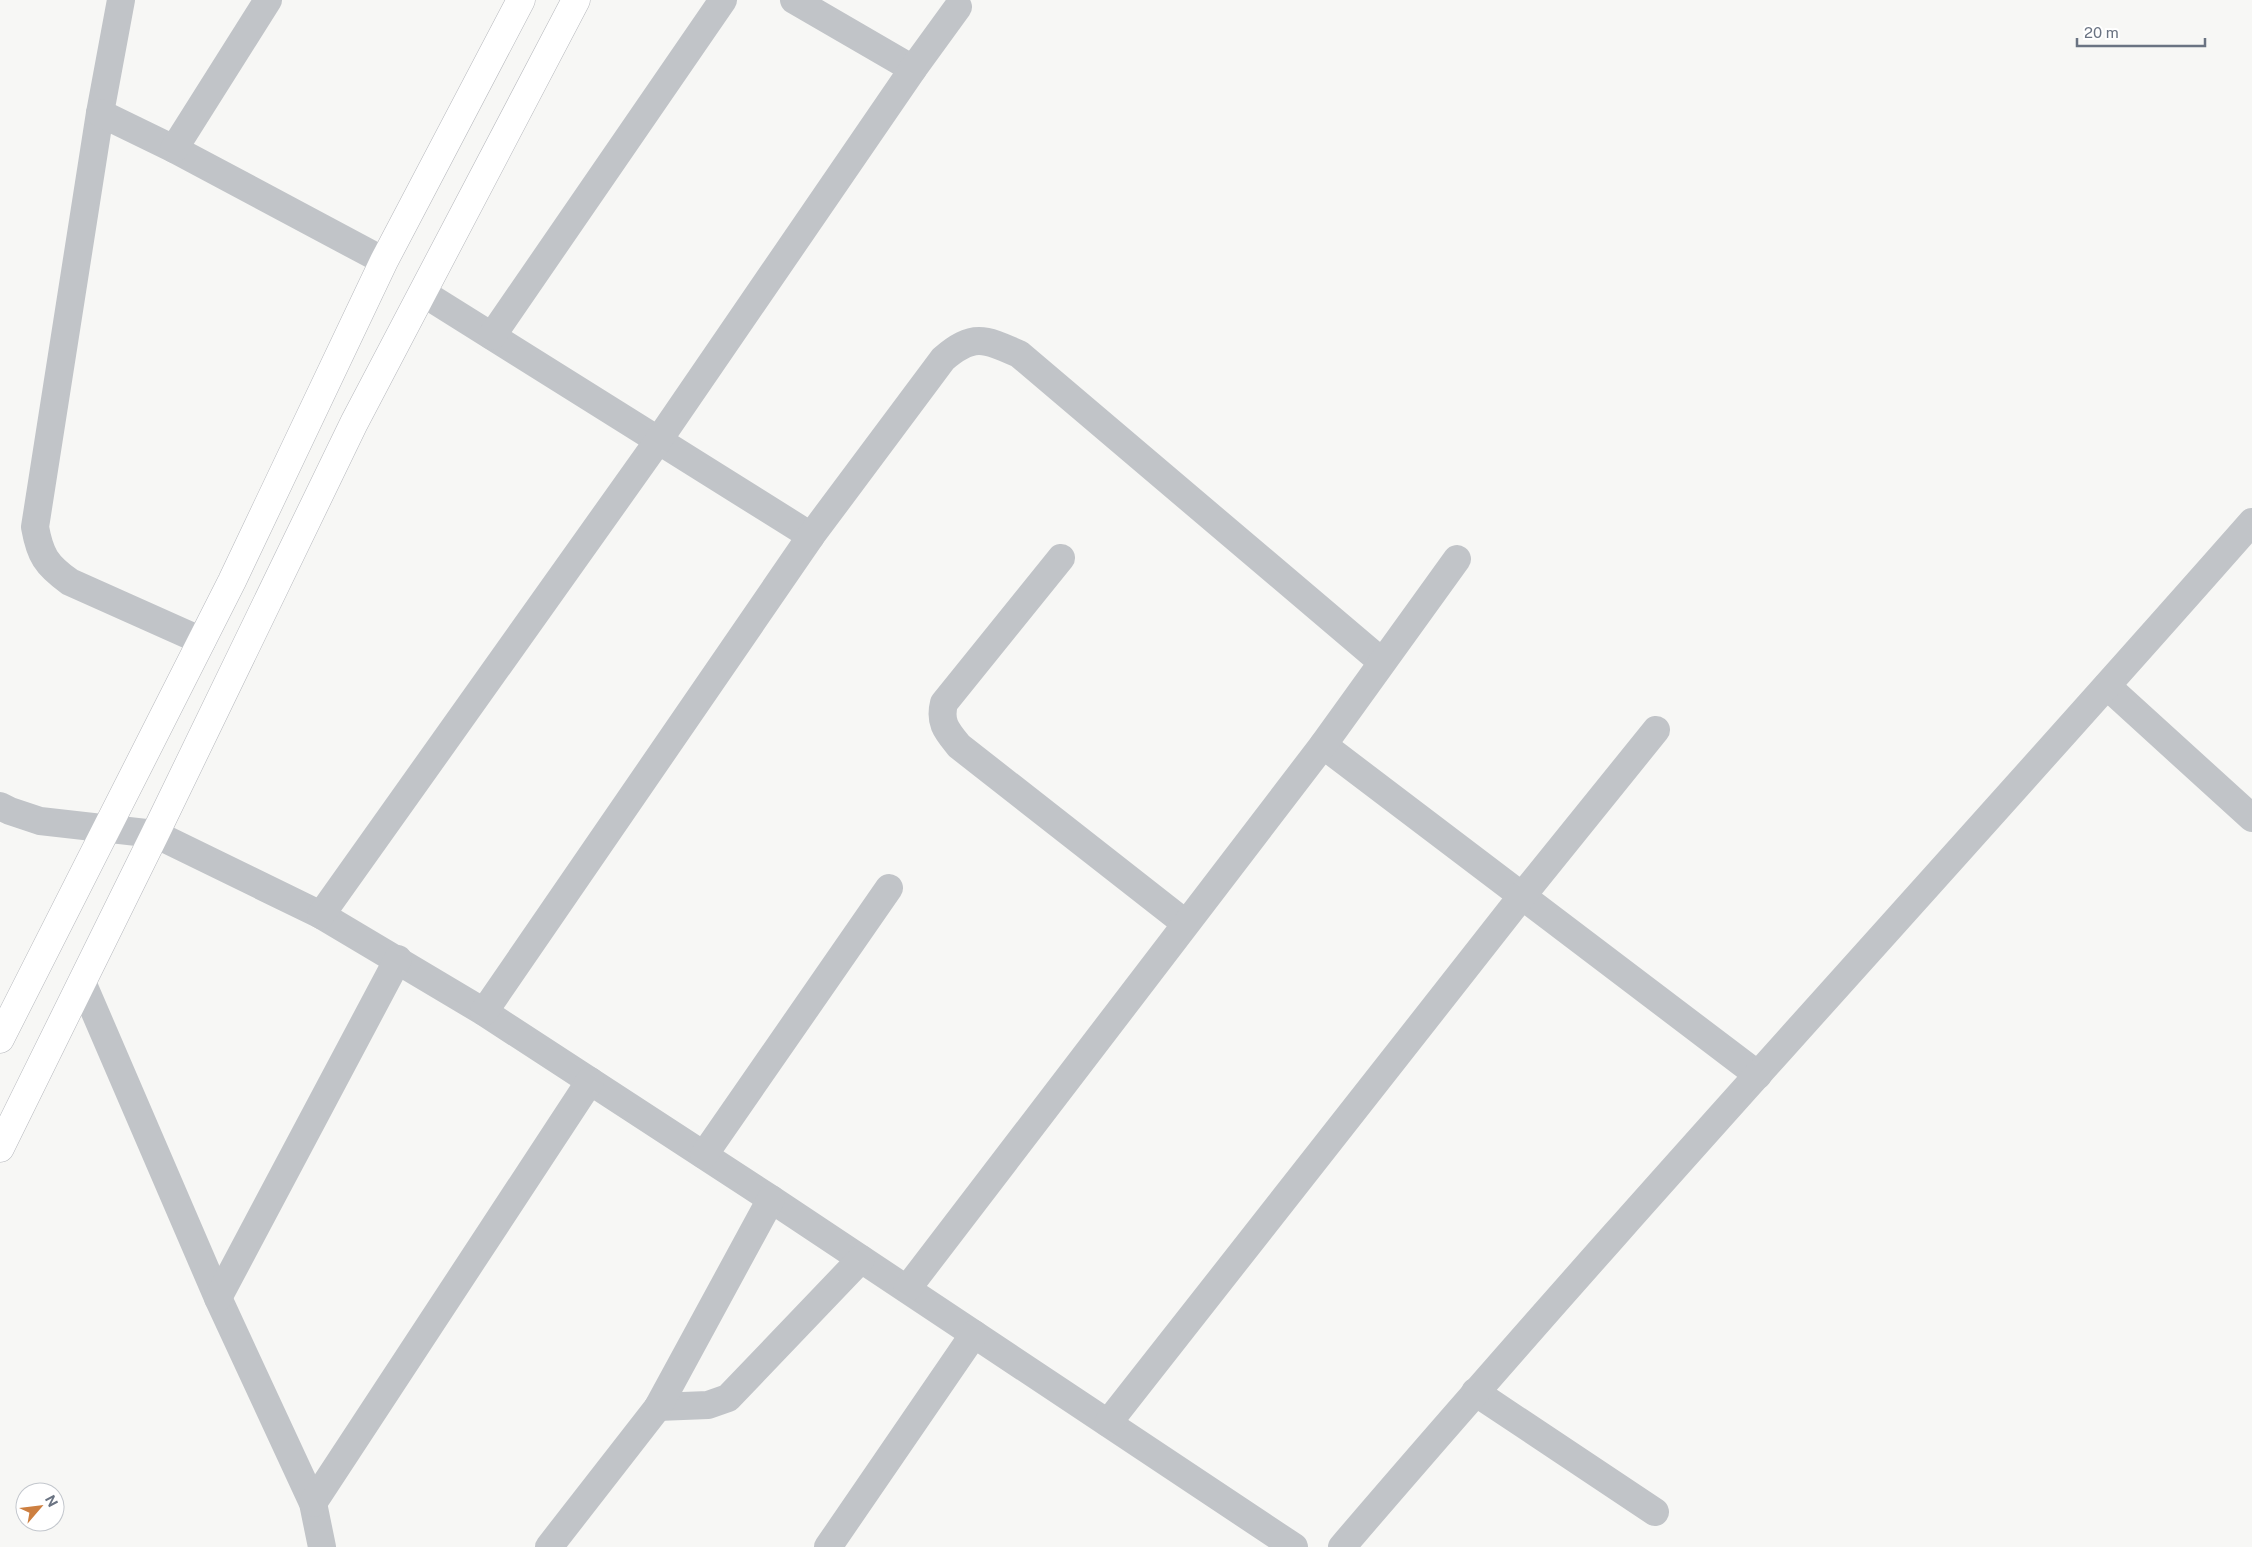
<svg xmlns="http://www.w3.org/2000/svg" width="2252" height="1547" viewBox="0 0 2252 1547" font-family="'Public Sans',sans-serif">
	<rect width="100%" height="100%" fill="#f7f7f5"/>
	<g fill="none" stroke-linecap="round" stroke-linejoin="round">
		<!-- major casing -->
		<g stroke="#b5b7bc" stroke-width="29">
			<g id="major">
				<polyline points="0,1039 232,581 384,261 521,0"/>
				<polyline points="0,1148 155,834 354,423 576,0"/>
			</g>
		</g>
		<!-- minor -->
		<g stroke="#c1c4c8" stroke-width="28">
			<path d="M121,0L100,113L35,527C40,555 46,565 70,582L202,641"/>
			<polyline points="794,0 913,69"/>
			<polyline points="100,113 174,149 384,261"/>
			<polyline points="174,149 268,0"/>
			<polyline points="423,293 811,536"/>
			<polyline points="492,336 723,0"/>
			<path d="M1061,558L944,703C939,723 947,731 959,746L1185,923"/>
			<polyline points="2107,686 2252,818"/>
			<polyline points="1323,745 1758,1075"/>
			<polyline points="0,806 10,811 40,821 155,834 321,915 484,1012 771,1199 1294,1547"/>
			<polyline points="321,915 658,441 913,69 958,7"/>
			<polyline points="82,982 218,1298 313,1503 322,1547"/>
			<path d="M484,1012L811,536L943,359C973,333 985,339 1019,354L1382,662"/>
			<polyline points="704,1155 889,888"/>
			<polyline points="907,1289 1323,745 1457,559"/>
			<polyline points="218,1298 398,959"/>
			<polyline points="1475,1392 1655,1512"/>
			<polyline points="658,1407 708,1405 728,1398 861,1259"/>
			<polyline points="1108,1423 1522,896 1656,730"/>
			<polyline points="313,1503 590,1081"/>
			<polyline points="549,1547 658,1407 771,1199"/>
			<polyline points="828,1547 974,1334"/>
			<path d="M1342,1547C1639,1200 1950,865 2252,522"/>
		</g>
		<!-- major -->
		<use href="#major" stroke="#fff" stroke-width="28"/>
	</g>
	<!-- north arrow -->
	<g transform="translate(40 1507) rotate(62)"><circle r="24" fill="#ffffff" stroke="#c3c7cd"/>
	<path d="M0-4L9 19L0 12L-9 19Z" fill="#cd7f40"/>
	<text y="-8" font-size="14" font-weight="bold" text-anchor="middle" fill="#6a7382">N</text>
	</g>
	<!-- scale -->
	<path d="M2077 38v8h128v-8" fill="none" stroke="#6a7382" stroke-width="2.5"/>
	<text x="2084" y="38" font-size="15" fill="#6a7382" stroke="#ffffff" stroke-width="4" paint-order="stroke">20 m</text>
</svg>
